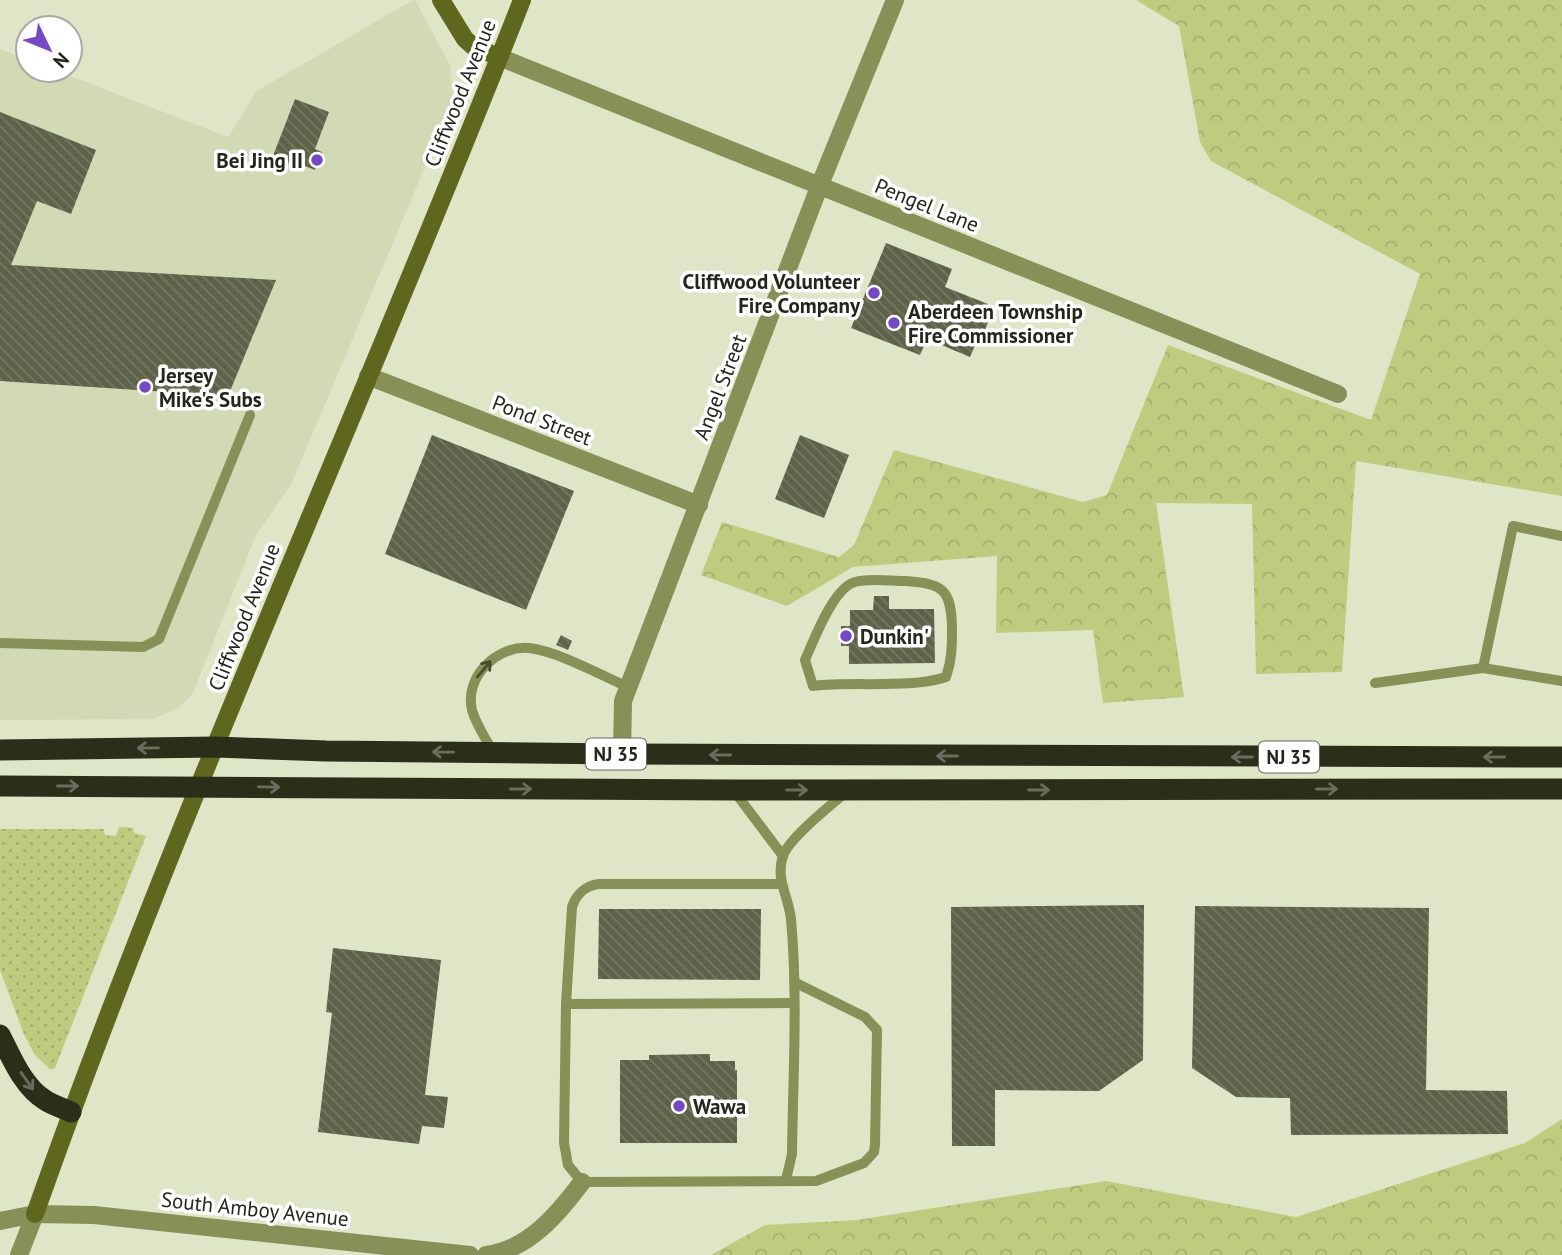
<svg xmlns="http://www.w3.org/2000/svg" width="1562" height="1255" viewBox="0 0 1562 1255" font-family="'PT Sans',sans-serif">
	<defs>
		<pattern id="grass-dots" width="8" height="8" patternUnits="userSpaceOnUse" patternTransform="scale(1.75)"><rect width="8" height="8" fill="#bfcc80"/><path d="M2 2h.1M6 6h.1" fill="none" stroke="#a4af6e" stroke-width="1.8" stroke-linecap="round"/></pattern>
		<pattern id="forest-crowns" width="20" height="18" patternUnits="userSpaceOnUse" patternTransform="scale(1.75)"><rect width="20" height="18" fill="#bfcc80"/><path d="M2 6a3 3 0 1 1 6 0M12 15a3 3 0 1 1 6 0" fill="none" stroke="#a4af6e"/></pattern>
		<pattern id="building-back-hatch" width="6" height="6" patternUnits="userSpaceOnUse" patternTransform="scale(1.75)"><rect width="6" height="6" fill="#5d6248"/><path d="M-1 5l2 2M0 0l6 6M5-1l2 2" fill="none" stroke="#757965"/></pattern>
	</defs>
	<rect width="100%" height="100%" fill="#dfe5c7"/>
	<!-- built -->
	<polygon fill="#d2d9b5" points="413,0 415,0 450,65 453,100 291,485 256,535 193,693 180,707 154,719 0,720 0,49 28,60 28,70 55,70 228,137 257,91"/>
	<!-- grass -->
	<polygon fill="url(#grass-dots)" points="119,827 133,828 134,833 146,836 55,1068 51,1070 34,1054 23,1032 0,970 0,829 104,829 105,835 116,836"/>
	<!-- forest -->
	<g fill="url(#forest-crowns)">
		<polygon points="1136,0 1562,0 1562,496 1356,461 1342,672 1256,674 1252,504 1156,503 1184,697 1103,703 1093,630 996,633 997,556 853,567 787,606 701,575 722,522 839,557 854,545 894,450 1083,502 1107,495 1168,345 1371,420 1420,274 1211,161 1200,142 1179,26"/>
		<polygon points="1562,1119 1562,1255 711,1255 765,1225 857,1220 1106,1181 1296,1217 1525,1143"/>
	</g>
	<!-- building -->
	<g fill="url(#building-back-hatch)">
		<polygon points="295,99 329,112 315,149 322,152 315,170 290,160 287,167 271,161"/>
		<polygon points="0,112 96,150 71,214 37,201 11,265 276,280 228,396 0,381"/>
		<polygon points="886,243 952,269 945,287 988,304 987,309 992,311 984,333 986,334 981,346 976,343 970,357 927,339 920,355 851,328"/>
		<polygon points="432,435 574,491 526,610 385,554"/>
		<polygon points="800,435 849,455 824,518 775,499"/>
		<polygon points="874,596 889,596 889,609 934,609 935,663 849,664 849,646 841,646 841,626 850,626 850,610 873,610"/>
		<polygon points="561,635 572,641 568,650 556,645"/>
		<polygon points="1144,905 1143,1060 1099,1091 995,1090 995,1146 952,1146 951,907"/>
		<polygon points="1195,906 1429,908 1426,1090 1507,1091 1508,1134 1291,1135 1290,1098 1236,1097 1192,1068"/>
		<polygon points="599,909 761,909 760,980 598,979"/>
		<polygon points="333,948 441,960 425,1095 448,1097 444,1128 422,1126 419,1144 318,1132 332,1013 326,1012"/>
		<polygon points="710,1054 710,1061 735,1061 735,1070 737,1070 737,1143 620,1143 620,1060 649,1060 649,1055"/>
	</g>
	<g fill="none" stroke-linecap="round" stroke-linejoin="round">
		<!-- lane -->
		<g stroke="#879057" stroke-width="10">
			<path d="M906,581C943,584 951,589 952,627C952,646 952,660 946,677C911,689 853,681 813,686L805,660C814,640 833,588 855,582C870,578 890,581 906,581Z"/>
			<polyline points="0,643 143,647 159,639 250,415"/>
			<polyline points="1483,668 1513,526 1562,536"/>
			<polyline points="1375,683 1483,668 1562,681"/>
			<path d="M494,753C486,739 476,725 472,710C464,677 497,645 529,648C557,651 601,675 628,687"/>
			<polyline points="734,791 783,856"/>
			<path d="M781,884H599C585,886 577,893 572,907L566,1004L564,1143L568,1165L582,1182L816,1181L864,1163L874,1152L875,1145L877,1030L865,1017L794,982"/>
			<polyline points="566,1004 794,1003"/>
			<path d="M786,1180L792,1154C793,1076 798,996 791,919C789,898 775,878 783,856C789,838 831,805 846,792"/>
		</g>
		<!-- street -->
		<g stroke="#879057" stroke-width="18">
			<polyline points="499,57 1338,394"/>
			<polyline points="368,376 699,505"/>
			<polyline points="622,754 623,701 819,187 895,0"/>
			<polyline points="0,1221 35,1214 94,1215 470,1255"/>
			<polyline points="19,1255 35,1214"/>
			<path d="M486,1255C528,1250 558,1214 582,1182"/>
		</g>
		<!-- secondary -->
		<g stroke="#5e671d" stroke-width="18">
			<polyline points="441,0 465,39 474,47 499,57"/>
			<path d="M35,1214C180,803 363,406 522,0"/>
		</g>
		<!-- highway -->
		<g stroke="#2b2f1a" stroke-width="21">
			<polyline points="0,750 216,747 326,751 622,754 1562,757"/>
			<polyline points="0,786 733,790 1562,789"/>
			<path d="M0,1035C11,1056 23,1087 45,1100C52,1105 63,1108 71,1112"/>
		</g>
	</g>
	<!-- one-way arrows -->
	<defs><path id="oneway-shaft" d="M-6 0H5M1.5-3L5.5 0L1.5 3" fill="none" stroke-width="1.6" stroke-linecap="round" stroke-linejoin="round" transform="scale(1.75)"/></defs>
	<use stroke="#474b30" href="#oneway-shaft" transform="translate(484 669) rotate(-50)"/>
	<g stroke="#6b6d5f">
		<use href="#oneway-shaft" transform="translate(148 748) rotate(179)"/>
		<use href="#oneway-shaft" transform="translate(443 752) rotate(-179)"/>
		<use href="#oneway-shaft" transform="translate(720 755) rotate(-180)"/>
		<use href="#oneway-shaft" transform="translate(947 756) rotate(-180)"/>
		<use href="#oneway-shaft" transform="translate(1242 757) rotate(180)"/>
		<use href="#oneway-shaft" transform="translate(1494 757) rotate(-180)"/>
		<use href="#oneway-shaft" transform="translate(68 786)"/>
		<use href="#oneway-shaft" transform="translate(269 787) rotate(1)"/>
		<use href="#oneway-shaft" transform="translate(521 789)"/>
		<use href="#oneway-shaft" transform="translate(1327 789)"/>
		<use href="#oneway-shaft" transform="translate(797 790)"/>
		<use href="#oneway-shaft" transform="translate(1039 790)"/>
		<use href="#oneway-shaft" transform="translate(27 1081) rotate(55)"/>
	</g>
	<!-- markers -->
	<g fill="#7549c2" stroke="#fff" stroke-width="2.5">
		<circle cx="317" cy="160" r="7"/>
		<circle cx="874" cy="293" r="7"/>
		<circle cx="894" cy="323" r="7"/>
		<circle cx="145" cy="387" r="7"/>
		<circle cx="846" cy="636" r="7"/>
		<circle cx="679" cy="1106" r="7"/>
	</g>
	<g text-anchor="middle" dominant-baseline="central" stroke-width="7" stroke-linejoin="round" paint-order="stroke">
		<!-- shield labels -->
		<g fill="#fff" stroke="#66675f" stroke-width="2">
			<rect x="586" y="738.5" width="60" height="31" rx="5"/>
			<rect x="1259" y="741.5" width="60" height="31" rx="5"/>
		</g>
		<g font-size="19" font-weight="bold" fill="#24261b">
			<text x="616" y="754">NJ 35</text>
			<text x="1289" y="757">NJ 35</text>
		</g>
		<!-- street labels -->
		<g font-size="21" fill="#24261b" stroke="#fff">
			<text transform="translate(460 93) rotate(-68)">Cliffwood Avenue</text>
			<text transform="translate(927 205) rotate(22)">Pengel Lane</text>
			<text transform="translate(720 387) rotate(-69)">Angel Street</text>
			<text transform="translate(542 420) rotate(21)">Pond Street</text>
			<text transform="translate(244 617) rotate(-68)">Cliffwood Avenue</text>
			<text transform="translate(255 1209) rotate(6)">South Amboy Avenue</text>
		</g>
		<!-- poi labels -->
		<g font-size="21" font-weight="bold" fill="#24261b" stroke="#fff" text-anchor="start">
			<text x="303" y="160" text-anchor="end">Bei Jing II</text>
			<text x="860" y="281" text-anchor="end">Cliffwood Volunteer<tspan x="860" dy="24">Fire Company</tspan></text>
			<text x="908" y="311">Aberdeen Township<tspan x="908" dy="24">Fire Commissioner</tspan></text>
			<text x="159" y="375">Jersey<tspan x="159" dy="24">Mike's Subs</tspan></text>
			<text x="860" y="636">Dunkin'</text>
			<text x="693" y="1106">Wawa</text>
		</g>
	</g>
	<!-- north arrow -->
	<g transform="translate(49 49) rotate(133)"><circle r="33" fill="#ffffff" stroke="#a7a8a4" stroke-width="2"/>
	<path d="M0-5L12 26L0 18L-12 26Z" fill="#7549c2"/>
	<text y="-10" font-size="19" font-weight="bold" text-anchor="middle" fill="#24261b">N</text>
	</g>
</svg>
